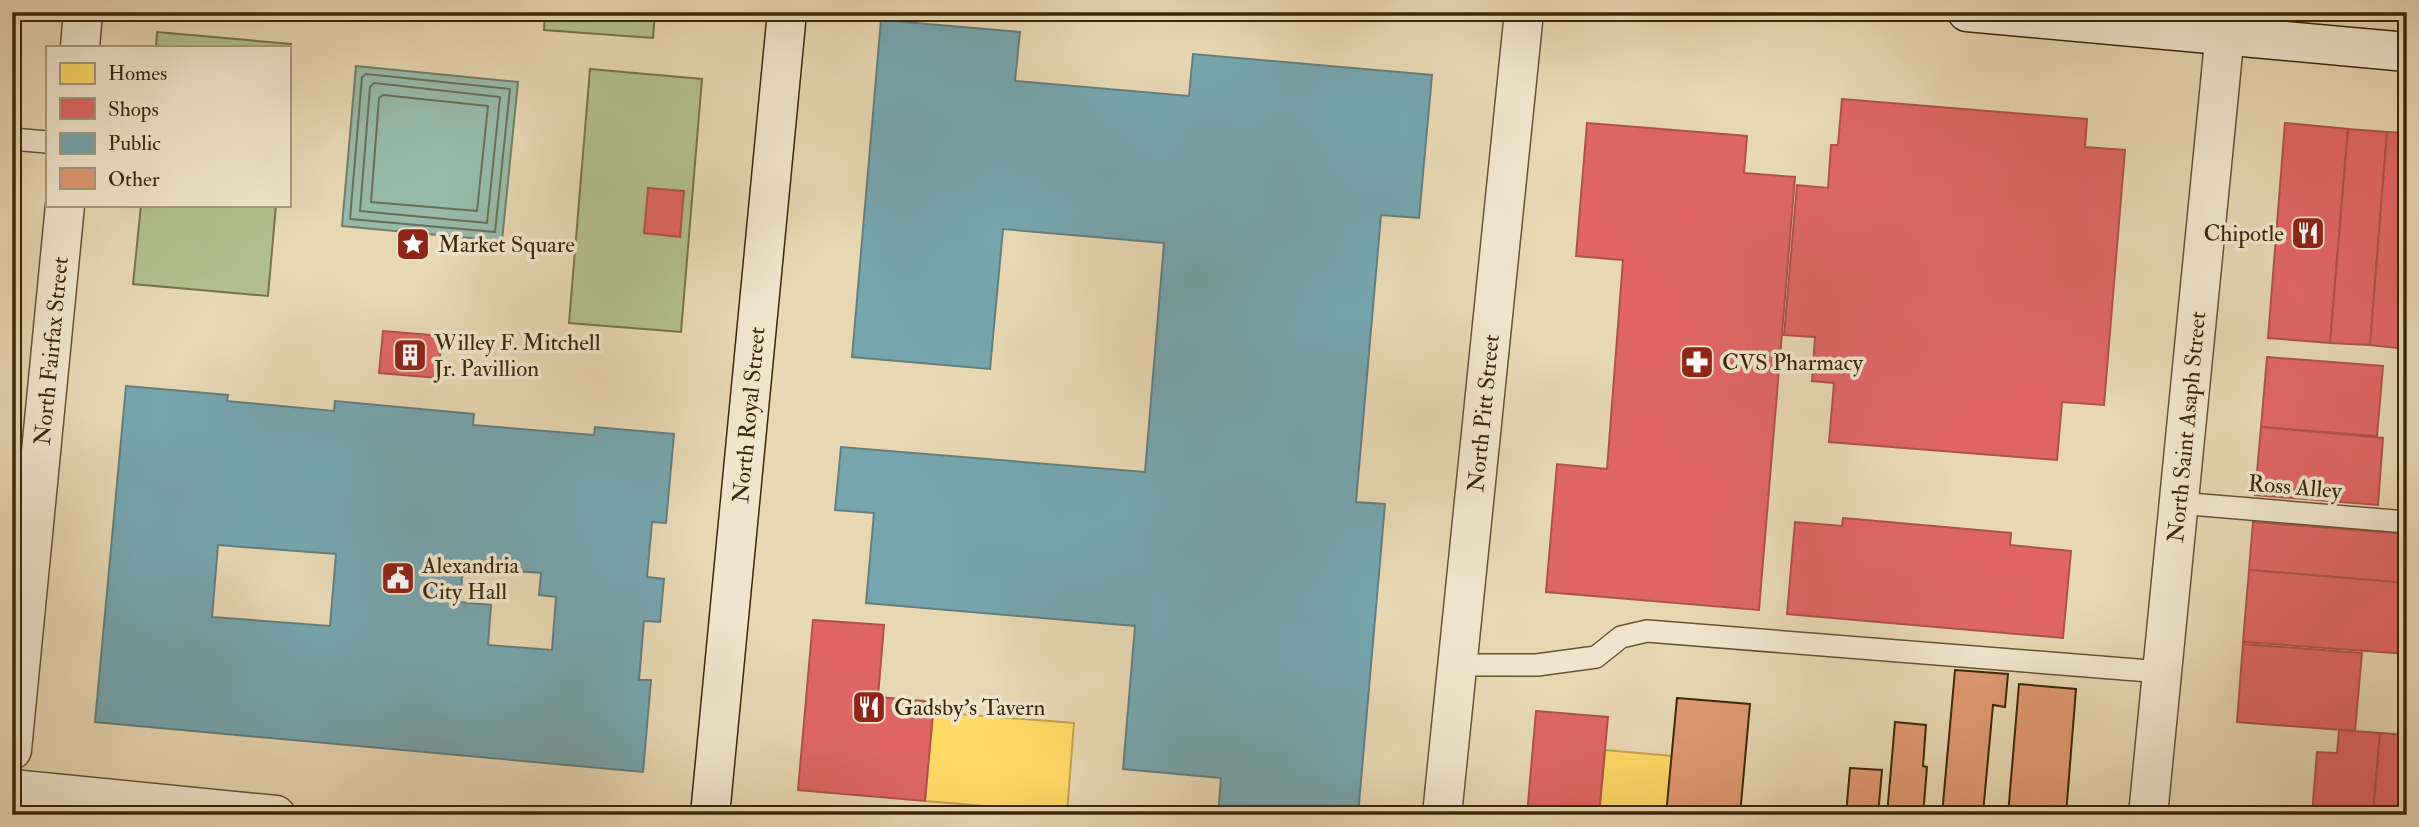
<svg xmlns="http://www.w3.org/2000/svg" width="2419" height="827" viewBox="0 0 2419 827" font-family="'IM FELL Double Pica',serif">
	<rect width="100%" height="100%" fill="#e7d7b3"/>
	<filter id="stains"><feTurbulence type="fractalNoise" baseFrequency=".00286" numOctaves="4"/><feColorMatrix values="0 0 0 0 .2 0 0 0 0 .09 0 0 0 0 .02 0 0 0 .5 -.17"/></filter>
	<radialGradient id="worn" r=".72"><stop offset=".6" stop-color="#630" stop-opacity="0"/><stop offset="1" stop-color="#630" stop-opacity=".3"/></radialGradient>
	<!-- green -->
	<g fill="#b2bf8f" stroke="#78734b" stroke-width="2">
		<polygon points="545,12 655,12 653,38 544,30"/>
		<polygon points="157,32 291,44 289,69 289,47 156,47"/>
		<polygon points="590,69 702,79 681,332 569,323"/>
		<polygon points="141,205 261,207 276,205 268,296 133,284"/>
	</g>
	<!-- water -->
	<polygon fill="#97baa9" stroke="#737f68" stroke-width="2" points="356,66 518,82 502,241 342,226"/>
	<!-- homes -->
	<g fill="#ffd966" stroke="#c5a44a" stroke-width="2">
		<polygon points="933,712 1074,723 1067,813 925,801"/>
		<polygon points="1605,750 1672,756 1666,815 1599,815"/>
	</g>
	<!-- shops -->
	<g fill="#e06666" stroke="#af534a" stroke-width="2">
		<polygon points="1842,99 2087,119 2085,147 2125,150 2104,405 2062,402 2057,460 1829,442 1834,383 1812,381 1815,337 1784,335 1797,185 1828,188 1831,145 1838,145"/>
		<polygon points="1587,123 1747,136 1744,173 1795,177 1759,610 1546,592 1557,464 1607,469 1623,260 1576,256"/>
		<polygon points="2285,123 2348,129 2330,343 2268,338"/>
		<polygon points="2348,129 2387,132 2370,345 2330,343"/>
		<polygon points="2387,132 2407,133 2407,349 2370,345"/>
		<polygon points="648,188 684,191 680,237 644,233"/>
		<polygon points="383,331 442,336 438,378 379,373"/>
		<polygon points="2267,357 2383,366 2377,436 2261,427"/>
		<polygon points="2261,427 2383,438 2378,505 2255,495"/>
		<polygon points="1843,518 2011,533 2010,545 2071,551 2063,638 1787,614 1795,522 1842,526"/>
		<polygon points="2253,522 2407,534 2407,583 2249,570"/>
		<polygon points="2249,570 2407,583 2407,654 2243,642"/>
		<polygon points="813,620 884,625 878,697 934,702 925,801 798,790"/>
		<polygon points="2243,644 2362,653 2355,731 2237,722"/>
		<polygon points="1536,711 1608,717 1599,815 1527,815"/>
		<polygon points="2339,730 2380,733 2373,815 2312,815 2317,752 2337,753"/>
		<polygon points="2380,733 2406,735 2399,815 2373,815"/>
	</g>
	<!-- public -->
	<g fill="#76a5af" stroke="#657f7d" stroke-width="2" fill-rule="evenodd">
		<polygon points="881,20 1020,32 1015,81 1189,96 1193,54 1432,75 1419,218 1381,215 1356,502 1385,504 1358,815 1218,815 1221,778 1123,769 1135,626 866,603 874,513 835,510 841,447 1145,472 1164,243 1003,229 990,369 852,357"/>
		<path d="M126,386L228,395L227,401L334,411L335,401L474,414L473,425L594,435L595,427L674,434L666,523L652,522L647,577L664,579L660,622L644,621L639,680H651L643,772L95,722ZM218,545L336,554L330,626L212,617ZM463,567L541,573L539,595L556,597L552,650L488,645L491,605L460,602Z"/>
	</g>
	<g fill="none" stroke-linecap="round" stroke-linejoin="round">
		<!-- shore -->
		<g stroke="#6a7058" stroke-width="2">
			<polygon points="366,74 510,89 495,232 350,219 362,77"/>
			<polygon points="374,83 500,97 487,223 360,211 370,87"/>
			<polygon points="383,95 488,106 477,211 371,202 379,98"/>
		</g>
	</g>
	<!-- building -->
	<g fill="#e09870" stroke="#3d2707" stroke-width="2">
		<polygon points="1955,670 2008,674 2005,707 1993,705 1983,813 2003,815 1942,815"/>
		<polygon points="2019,684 2076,689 2066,815 2008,815"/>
		<polygon points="1677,698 1750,704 1740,815 1666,815"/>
		<polygon points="1895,722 1926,725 1923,766 1927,767 1923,815 1887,815"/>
		<polygon points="1850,768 1882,770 1878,815 1846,815"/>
	</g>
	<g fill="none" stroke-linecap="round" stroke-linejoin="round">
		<!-- service casing -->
		<g stroke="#685332" stroke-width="24">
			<g id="service">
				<polyline points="12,139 47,142"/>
				<polyline points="2178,503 2407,522"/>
				<polyline points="1458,665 1537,665 1596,657 1621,637 1647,631 2162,672"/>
			</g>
		</g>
		<!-- minor casing -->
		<g stroke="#685332" stroke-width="41">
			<g id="minor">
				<polyline points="80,47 83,12"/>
				<path id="s1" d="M12,750L65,205"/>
				<path id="s2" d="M1442,815L1524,12"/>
				<path id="s3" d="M2148,815L2227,12"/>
			</g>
		</g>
		<!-- tertiary casing -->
		<g stroke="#685332" stroke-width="41">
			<polyline id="tertiary" points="12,789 276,815"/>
		</g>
		<!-- secondary casing -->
		<g stroke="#3d2707" stroke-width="41">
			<g id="secondary">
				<polyline points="1967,12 2407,52"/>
				<path id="s4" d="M710,815L787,12"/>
			</g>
		</g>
		<!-- service -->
		<use href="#service" stroke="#efe5ce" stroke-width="21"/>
		<!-- minor -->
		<use href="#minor" stroke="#efe5ce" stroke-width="38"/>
		<!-- tertiary -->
		<use href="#tertiary" stroke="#efe5ce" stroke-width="38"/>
		<!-- secondary -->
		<use href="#secondary" stroke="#efe5ce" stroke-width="38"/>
	</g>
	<!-- icons -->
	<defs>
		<g id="restaurant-square" transform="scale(1.75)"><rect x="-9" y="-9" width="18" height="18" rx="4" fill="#8f2418" stroke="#efe5ce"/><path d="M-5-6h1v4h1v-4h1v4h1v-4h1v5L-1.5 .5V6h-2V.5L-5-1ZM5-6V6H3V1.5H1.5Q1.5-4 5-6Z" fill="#fff"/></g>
		<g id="sight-square" transform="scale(1.75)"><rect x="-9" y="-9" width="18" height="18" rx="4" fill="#8f2418" stroke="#efe5ce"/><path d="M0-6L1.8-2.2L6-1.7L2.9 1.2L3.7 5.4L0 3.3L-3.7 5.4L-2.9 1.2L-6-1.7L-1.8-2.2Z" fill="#fff"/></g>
		<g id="building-square" transform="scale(1.75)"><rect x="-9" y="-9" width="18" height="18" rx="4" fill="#8f2418" stroke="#efe5ce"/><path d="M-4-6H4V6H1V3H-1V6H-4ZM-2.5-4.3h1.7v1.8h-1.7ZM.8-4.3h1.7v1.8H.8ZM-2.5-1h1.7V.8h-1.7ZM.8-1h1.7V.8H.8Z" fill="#fff"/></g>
		<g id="pharmacy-square" transform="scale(1.75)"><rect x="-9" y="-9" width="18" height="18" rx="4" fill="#8f2418" stroke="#efe5ce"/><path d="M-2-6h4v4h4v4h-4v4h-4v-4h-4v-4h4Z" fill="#fff"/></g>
		<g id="civic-square" transform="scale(1.75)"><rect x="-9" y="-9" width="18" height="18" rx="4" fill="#8f2418" stroke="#efe5ce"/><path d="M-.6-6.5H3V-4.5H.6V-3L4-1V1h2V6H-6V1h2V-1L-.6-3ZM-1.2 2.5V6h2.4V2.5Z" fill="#fff"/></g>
	</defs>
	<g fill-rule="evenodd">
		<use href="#restaurant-square" x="2308" y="233"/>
		<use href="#sight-square" x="413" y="244"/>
		<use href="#building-square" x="410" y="355"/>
		<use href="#pharmacy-square" x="1697" y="362"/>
		<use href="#civic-square" x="398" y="578"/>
		<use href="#restaurant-square" x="869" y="707"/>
	</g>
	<g text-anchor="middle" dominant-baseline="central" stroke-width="7" stroke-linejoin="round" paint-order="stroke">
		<!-- poi labels -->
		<g font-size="23" fill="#3d2707" stroke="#efe5ce" text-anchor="start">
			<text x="2284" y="233" text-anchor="end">Chipotle</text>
			<text x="438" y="244">Market Square</text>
			<text x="434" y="342">Willey F. Mitchell<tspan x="434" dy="26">Jr. Pavillion</tspan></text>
			<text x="1722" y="362">CVS Pharmacy</text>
			<text x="422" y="565">Alexandria<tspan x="422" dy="26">City Hall</tspan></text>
			<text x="894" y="707">Gadsby's Tavern</text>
		</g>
		<!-- street labels -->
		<g font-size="23" fill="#3d2707" stroke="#efe5ce">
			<text stroke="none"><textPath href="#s1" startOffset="401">North Fairfax Street</textPath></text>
			<text stroke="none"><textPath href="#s4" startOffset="402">North Royal Street</textPath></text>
			<text stroke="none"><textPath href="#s2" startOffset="404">North Pitt Street</textPath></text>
			<text stroke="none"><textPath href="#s3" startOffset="390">North Saint Asaph Street</textPath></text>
			<text transform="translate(2295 487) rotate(5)">Ross Alley</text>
		</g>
	</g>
	<!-- margin -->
	<rect width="2419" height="827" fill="none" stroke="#e7d7b3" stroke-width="42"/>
	<rect x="14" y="14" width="2391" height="799" fill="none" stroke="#3d2707" stroke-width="3.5"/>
	<rect x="21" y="21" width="2377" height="785" fill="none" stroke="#3d2707" stroke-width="2"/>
	<!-- legend -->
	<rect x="46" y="46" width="245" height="161" fill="#efe5ce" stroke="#a8997e" stroke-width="2"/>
	<rect x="60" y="63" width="35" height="21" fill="#ffd966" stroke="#a8997e" stroke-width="2"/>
	<text x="108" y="80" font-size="21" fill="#3d2707">Homes</text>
	<rect x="60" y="98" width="35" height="21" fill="#e06666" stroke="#a8997e" stroke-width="2"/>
	<text x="108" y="116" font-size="21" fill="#3d2707">Shops</text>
	<rect x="60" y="133" width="35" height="21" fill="#76a5af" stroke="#a8997e" stroke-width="2"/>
	<text x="108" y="150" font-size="21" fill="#3d2707">Public</text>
	<rect x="60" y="168" width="35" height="21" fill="#e09870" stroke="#a8997e" stroke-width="2"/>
	<text x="108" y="186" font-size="21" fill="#3d2707">Other</text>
	<rect width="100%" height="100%" filter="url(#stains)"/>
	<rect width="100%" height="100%" fill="url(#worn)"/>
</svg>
